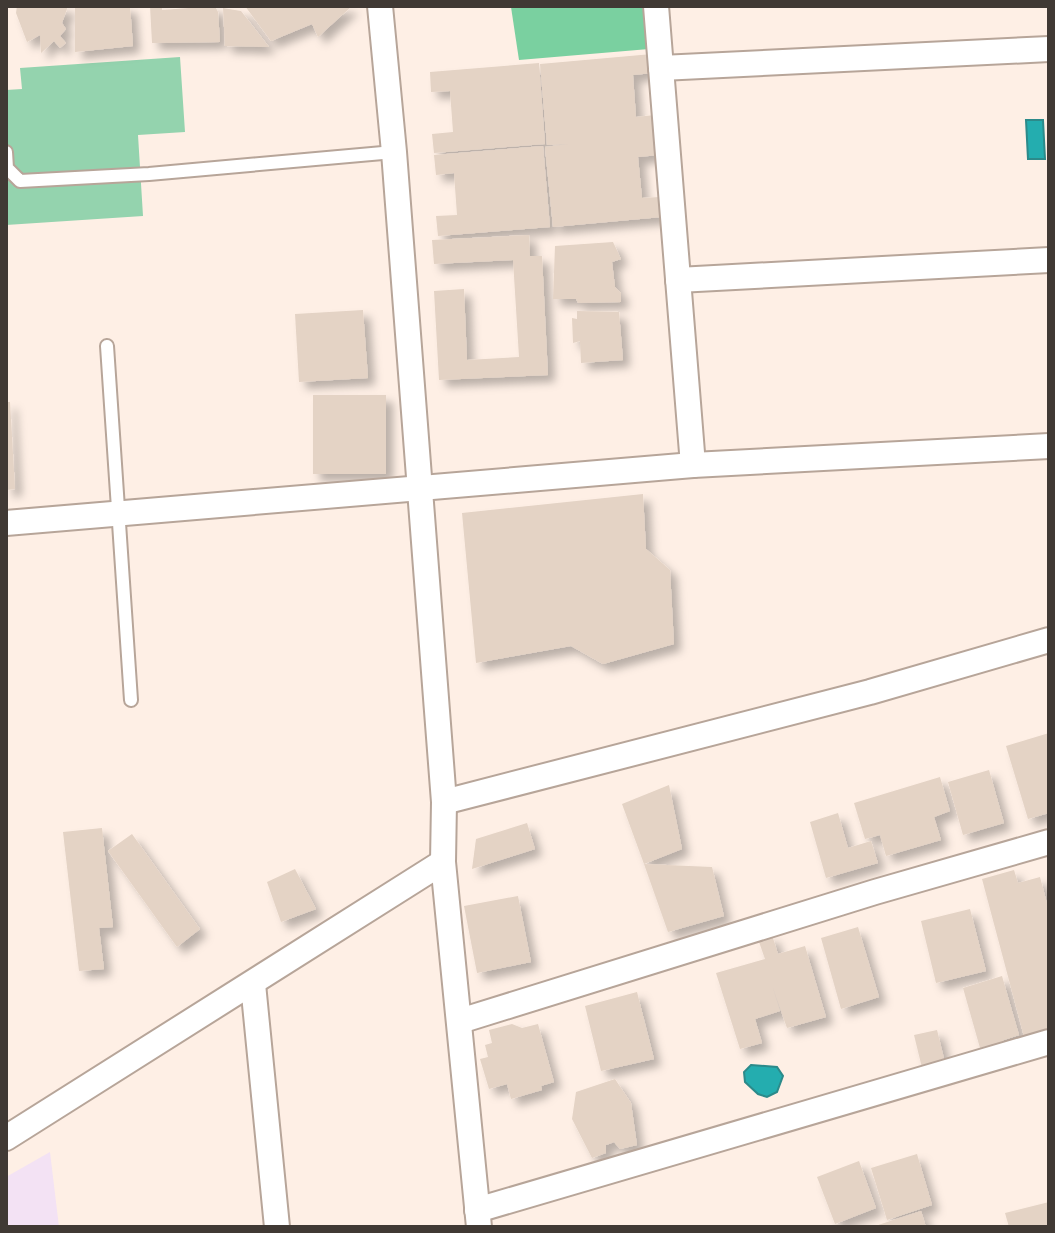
<svg xmlns="http://www.w3.org/2000/svg" width="1055" height="1233" viewBox="0 0 1055 1233" font-family="Raleway,sans-serif">
	<defs>
		<filter id="shadow"><feDropShadow dx="7" dy="7" stdDeviation="4" flood-color="#0004"/></filter>
	</defs>
	<rect width="100%" height="100%" fill="#feefe5"/>
	<!-- commercial -->
	<polygon fill="#f3e2f4" points="50,1152 59,1227 6,1227 6,1177"/>
	<!-- green -->
	<polygon fill="#94d3ae" points="180,57 185,132 138,135 143,216 6,225 6,90 22,89 20,68"/>
	<!-- forest -->
	<polygon fill="#7ad0a0" points="516,6 646,6 649,49 519,60 511,7"/>
	<!-- water -->
	<g fill="#24adaf" stroke="#2c8a8a" stroke-width="2">
		<polygon points="1026,120 1043,120 1045,159 1028,159"/>
		<polygon points="751,1065 777,1067 783,1076 777,1092 767,1097 758,1094 745,1082 744,1072"/>
	</g>
	<!-- building -->
	<g fill="#e4d3c5" filter="url(#shadow)">
		<polygon points="17,6 68,6 62,23 66,29 60,36 66,43 60,48 54,41 41,53 40,35 27,42 16,13"/>
		<polygon points="75,6 130,6 133,46 75,52"/>
		<polygon points="150,6 162,6 162,10 215,6 218,12 220,42 152,43"/>
		<polygon points="245,6 352,6 318,37 312,24 271,41"/>
		<polygon points="223,8 241,11 269,47 225,46"/>
		<polygon points="652,54 653,73 633,75 636,117 655,115 659,155 638,157 642,198 660,197 662,217 553,227 545,147 568,144 547,145 540,64"/>
		<polygon points="539,63 545,144 434,153 432,134 453,132 450,91 431,92 430,72"/>
		<polygon points="543,146 550,227 438,236 436,216 457,215 454,173 436,175 434,155"/>
		<polygon points="529,235 530,256 542,256 548,375 439,380 434,291 464,289 467,360 519,357 513,260 434,264 432,240"/>
		<polygon points="613,242 621,259 612,262 615,287 621,293 621,302 578,303 576,299 553,299 555,246"/>
		<polygon points="363,310 368,378 299,382 295,314"/>
		<polygon points="577,311 619,312 623,360 581,363 580,341 573,343 572,318 577,319"/>
		<rect x="313" y="395" width="73" height="79"/>
		<polygon points="6,402 10,402 15,489 6,490"/>
		<polygon points="643,494 646,549 670,570 674,644 603,664 571,646 476,663 462,513"/>
		<polygon points="1049,733 1049,813 1028,819 1006,746"/>
		<polygon points="989,770 1004,823 963,835 948,782"/>
		<polygon points="940,777 950,811 934,817 941,840 886,856 880,835 865,839 854,803"/>
		<polygon points="669,785 682,849 644,864 622,804"/>
		<polygon points="838,813 848,848 871,841 878,863 826,878 810,822"/>
		<polygon points="527,823 535,849 472,869 476,839"/>
		<polygon points="102,828 113,927 99,928 104,969 79,971 63,832"/>
		<polygon points="132,834 200,929 177,947 108,851"/>
		<polygon points="644,864 712,867 724,916 668,932"/>
		<polygon points="295,869 316,909 281,922 267,882"/>
		<polygon points="1014,870 1018,883 1040,877 1049,911 1049,1038 1026,1044 982,879"/>
		<polygon points="518,896 531,962 477,973 464,906"/>
		<polygon points="970,909 986,971 936,983 921,921"/>
		<polygon points="858,927 879,997 841,1009 821,938"/>
		<polygon points="772,935 778,954 805,946 826,1017 787,1028 773,988 780,1011 755,1019 762,1043 740,1049 716,973 765,959 758,939"/>
		<polygon points="1002,976 1019,1035 1004,1040 1003,1044 995,1048 992,1044 980,1048 963,988"/>
		<polygon points="637,992 654,1059 601,1071 585,1006"/>
		<polygon points="512,1024 522,1028 538,1024 554,1082 541,1086 542,1090 511,1099 507,1084 489,1089 480,1059 488,1057 485,1045 492,1043 489,1030"/>
		<polygon points="937,1030 947,1071 924,1076 914,1035"/>
		<polygon points="615,1079 631,1103 637,1145 620,1149 614,1142 609,1144 606,1145 606,1153 592,1158 572,1119 576,1092"/>
		<polygon points="917,1154 932,1205 887,1220 871,1168"/>
		<polygon points="859,1161 876,1208 835,1224 817,1177"/>
		<polygon points="1049,1202 1049,1227 1009,1227 1005,1213"/>
		<polygon points="921,1211 926,1227 875,1227 875,1226"/>
	</g>
	<g fill="none" stroke-linecap="round" stroke-linejoin="round">
		<!-- lane casing -->
		<g stroke="#b7a599" stroke-width="16">
			<g id="lane">
				<polyline points="6,152 7,168 20,181 149,174 394,152"/>
				<polyline points="107,346 131,700"/>
			</g>
		</g>
		<!-- street casing -->
		<g stroke="#b7a599" stroke-width="28">
			<g id="street">
				<polyline points="380,6 394,152 444,802 443,862 479,1227"/>
				<polyline points="656,6 693,465"/>
				<polyline points="661,68 1049,49"/>
				<polyline points="678,280 1049,260"/>
				<polyline points="6,523 693,465 1049,446"/>
				<polyline points="444,802 870,692 1049,640"/>
				<polyline points="253,984 277,1227"/>
				<polyline points="460,1021 875,892 1049,842"/>
				<polyline points="6,1138 443,862"/>
				<polyline points="477,1210 1049,1042"/>
			</g>
		</g>
		<!-- lane -->
		<use href="#lane" stroke="#fff" stroke-width="12"/>
		<!-- street -->
		<use href="#street" stroke="#fff" stroke-width="24"/>
	</g>
	<!-- border -->
	<rect width="1055" height="1233" fill="none" stroke="#403934" stroke-width="16"/>
</svg>
